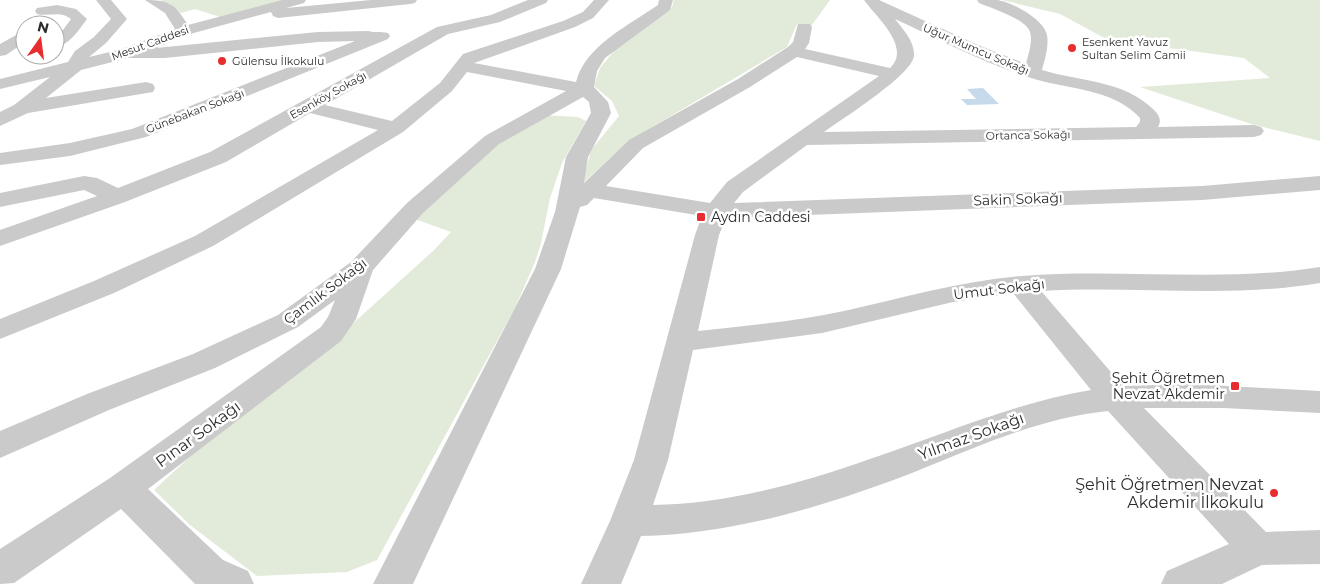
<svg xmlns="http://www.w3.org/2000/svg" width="1320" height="584" viewBox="0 0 1320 584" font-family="Montserrat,sans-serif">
	<rect width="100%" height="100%" fill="#fff"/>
	<!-- green -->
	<g fill="#e2ebda">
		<polygon points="160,0 289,0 220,17 195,9 181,13 170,4"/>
		<polygon points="674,0 830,0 812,25 797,24 787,47 627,142 582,184 591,150 619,116 612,101 594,86 600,68 618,46 672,7"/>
		<polygon points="1002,0 1320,0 1320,141 1251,124 1140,87 1270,78 1244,58 1108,40 1060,14"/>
		<polygon points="543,115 578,117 586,121 562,163 550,198 541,243 535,262 514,310 377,560 347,572 257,576 190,525 154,490 196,451 307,365 433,251 451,232 415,219 480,156"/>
	</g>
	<!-- water -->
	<polygon fill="#c6daeb" points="983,88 999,104 967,105 961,99 976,99 967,89"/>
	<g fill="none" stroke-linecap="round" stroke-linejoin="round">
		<!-- minor -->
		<g fill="#cacaca" fill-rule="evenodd">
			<path d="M96,0H111L127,19L106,43L89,57L122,49L175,29L165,13L145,0C170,0 175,4 188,25L282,0H306L304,3L286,8L371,0H417L415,3L410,4L278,18L273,16L271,12L190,34L156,48L318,32L368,31C375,33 380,31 388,33L390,36L388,39L146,137L70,156L0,165V153L70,143L132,129L355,41L318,42L165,58H128L81,70L46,98L146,82L153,84L155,88L153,92L28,113L0,126V112L14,105L50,77L0,89V79L68,62L75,51L94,37L111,19Z"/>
			<path d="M528,0H548L546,3L500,22L448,34L325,105L392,121L440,83L463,54L563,21L583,12L594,0H609L593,18L575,27L474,63L576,82C585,46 629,25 658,5L659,0H673L670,10L605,58L597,71L594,87L608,102L611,113L588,157L584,183L629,140L738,79L788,47L793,42L798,24H810L812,27L809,43L805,49L890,68C912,47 876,17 864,0H879L978,45L1026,64C1028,55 1033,42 1030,32C1026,19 991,8 979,3L977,0C983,0 990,0 997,0C1012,2 1044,19 1047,35C1049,46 1045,59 1042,70C1081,82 1124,80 1154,110C1159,115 1162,120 1158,127L1254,125L1261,127L1264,131L1261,135L1254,137L807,145L743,192L734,203L1202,186L1320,176V190L1202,200L726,218L719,235L698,331C747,326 796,321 844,311C903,298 961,281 1022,276C1121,268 1221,283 1320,267V283C1227,299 1134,285 1041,291L1123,386L1192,384L1320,391V413L1224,408H1144L1266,532L1320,530V564L1262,565L1222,584H1161L1167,571L1229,544L1108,411C1040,418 979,446 917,471C829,505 736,534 641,536L621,584H581L610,521L634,460L695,235L702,216L594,198L587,205L580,207L561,269L413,584H373L535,269L555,212L566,157L591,113L589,102L583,97L499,144L423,213L373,270L356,319L341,341L148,489L223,560L248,571L254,584H195L121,509L14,583L0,584V549L110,478L321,327L328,317L335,300L298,327L215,368L109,410L0,458V431L87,394L193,354L278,315L351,262L407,203L485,136L566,91L467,72L452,91L403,132L213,246L114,293L0,339V319L94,281L195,236L378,130L310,113L226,162L125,202L0,246V230L97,196L84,190L0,207V193L84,176L97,178L118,188L210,152L437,27L491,15ZM895,19C938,39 982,62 1028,77C1066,90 1111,87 1140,118V122L1136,127L824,132C842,119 912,75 914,56C915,42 903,29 895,19ZM797,57L879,76L727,182L710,203L606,186L643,148L750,87ZM1013,293L1091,390C1013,403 942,435 867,460C799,484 725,504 653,505L668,460L693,350L822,333L953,302Z"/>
			<path d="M57,5L76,9L87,19C78,31 70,44 55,48V35L63,30L71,19C60,10 49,17 37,14L35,11L37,8Z"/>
			<polygon points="25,30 25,42 6,55 0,56 0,44"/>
		</g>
	</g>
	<!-- markers -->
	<g fill="#e72d2d" stroke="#fff" stroke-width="2">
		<circle cx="1072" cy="48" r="5"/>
		<circle cx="222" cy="61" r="5"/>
		<rect x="696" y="212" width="10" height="10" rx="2.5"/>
		<rect x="1230" y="381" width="10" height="10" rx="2.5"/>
		<circle cx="1274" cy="493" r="5"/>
	</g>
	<g text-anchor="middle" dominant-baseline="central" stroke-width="5" stroke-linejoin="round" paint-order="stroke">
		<!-- far-poi labels -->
		<g font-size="11" fill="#2d2d2d" stroke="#fff" text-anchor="start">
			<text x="1082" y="42">Esenkent Yavuz<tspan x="1082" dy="13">Sultan Selim Camii</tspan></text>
			<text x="232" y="61">Gülensu İlkokulu</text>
		</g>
		<!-- far-street labels -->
		<g font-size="11" fill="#2d2d2d" stroke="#fff">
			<text transform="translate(150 43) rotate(-20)">Mesut Caddesi</text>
			<text transform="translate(976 49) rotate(23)">Uğur Mumcu Sokağı</text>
			<text transform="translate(328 95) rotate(-29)">Esenköy Sokağı</text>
			<text transform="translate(195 111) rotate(-21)">Günebakan Sokağı</text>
			<text transform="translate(1028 135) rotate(-1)">Ortanca Sokağı</text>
		</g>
		<!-- street labels -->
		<g font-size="14" fill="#2d2d2d" stroke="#fff">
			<text transform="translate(1018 199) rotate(-2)">Sakin Sokağı</text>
			<text transform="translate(999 289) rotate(-7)">Umut Sokağı</text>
			<text transform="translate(325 291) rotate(-37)">Çamlık Sokağı</text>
		</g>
		<!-- poi labels -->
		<g font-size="14" fill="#2d2d2d" stroke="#fff" text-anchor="start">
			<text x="711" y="217">Aydın Caddesi</text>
			<text x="1225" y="378" text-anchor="end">Şehit Öğretmen<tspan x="1225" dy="16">Nevzat Akdemir</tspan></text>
		</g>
		<!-- near-street labels -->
		<g font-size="16" fill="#2d2d2d" stroke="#fff">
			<text transform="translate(198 434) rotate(-36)">Pınar Sokağı</text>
			<text transform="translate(971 436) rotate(-20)">Yılmaz Sokağı</text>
		</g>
		<!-- near-poi labels -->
		<g font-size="16" fill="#2d2d2d" stroke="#fff" text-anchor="end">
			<text x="1264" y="484">Şehit Öğretmen Nevzat<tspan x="1264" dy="18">Akdemir İlkokulu</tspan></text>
		</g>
	</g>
	<!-- north arrow -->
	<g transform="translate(40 40) rotate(14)"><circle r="24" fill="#ffffff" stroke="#ababab"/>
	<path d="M0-4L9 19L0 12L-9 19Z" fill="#e72d2d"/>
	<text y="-8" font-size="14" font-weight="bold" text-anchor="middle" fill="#2d2d2d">N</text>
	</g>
</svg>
